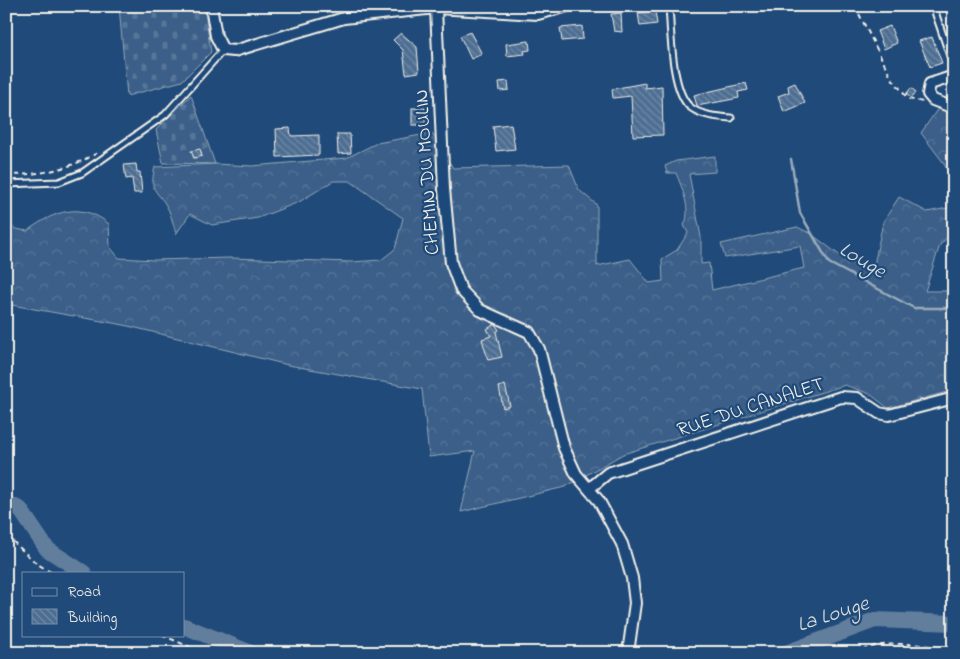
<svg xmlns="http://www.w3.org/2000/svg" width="960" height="659" viewBox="0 0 960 659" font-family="'Indie Flower',sans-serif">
	<defs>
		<pattern id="forest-crowns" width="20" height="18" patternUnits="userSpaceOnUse" patternTransform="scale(1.25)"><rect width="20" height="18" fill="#3a5f88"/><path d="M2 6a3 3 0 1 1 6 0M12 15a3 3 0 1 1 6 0" fill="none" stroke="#577699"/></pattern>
		<pattern id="cemetery-stones" width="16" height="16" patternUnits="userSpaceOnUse" patternTransform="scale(1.25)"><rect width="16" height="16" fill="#3a5f88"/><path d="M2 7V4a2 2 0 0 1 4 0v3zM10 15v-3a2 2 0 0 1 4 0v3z" fill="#577699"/></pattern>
		<pattern id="building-back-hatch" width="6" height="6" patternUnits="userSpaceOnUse" patternTransform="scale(1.25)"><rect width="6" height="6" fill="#4d6e92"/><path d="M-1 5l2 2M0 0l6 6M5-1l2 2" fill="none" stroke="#708aa6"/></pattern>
	</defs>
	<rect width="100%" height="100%" fill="#1f4a7a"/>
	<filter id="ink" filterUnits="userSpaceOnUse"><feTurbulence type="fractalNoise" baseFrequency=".02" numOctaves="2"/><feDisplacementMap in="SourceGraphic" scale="10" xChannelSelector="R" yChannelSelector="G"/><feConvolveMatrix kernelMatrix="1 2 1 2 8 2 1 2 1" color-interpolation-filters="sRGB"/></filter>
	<g filter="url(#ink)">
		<!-- forest -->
		<path fill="url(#forest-crowns)" stroke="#97a8b8" d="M954,85V230L940,245L925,291H954V390L888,408L870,394L845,385L623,454L565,487L461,512L475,451L429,457L422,389L288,365L124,325L6,304V224L16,229L27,231C54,211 81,201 109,224L110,247L119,258L154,260L230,258L351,262L381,260L395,249L403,218L350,181H333L299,202L258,218L212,225L190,214L176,234C174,227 172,218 169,211C159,189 148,195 155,167L215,164L252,166L346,158L377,143L432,133L453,168L569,165L579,190L597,205V266L630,259L649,283L663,281L662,259L677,250L688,233L684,225C692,211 682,188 676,173H667L665,166L676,161L715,156V172L689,174L701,237V264L709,263L712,290L804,268L800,246L725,258L721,244L797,227L810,233L850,263L874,265L883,222L899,197L927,212L948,208L953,181L943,162L921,133Z"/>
		<!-- cemetery -->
		<g fill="url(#cemetery-stones)" stroke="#97a8b8">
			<polygon points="119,6 204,6 211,52 182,81 127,96"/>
			<polygon points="191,95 215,164 163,163 156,130"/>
		</g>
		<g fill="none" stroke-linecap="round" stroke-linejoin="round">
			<!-- stream -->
			<polyline stroke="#9cacbb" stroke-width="2.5" points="791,159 800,213 829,263 914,308 954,308"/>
			<!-- river -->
			<g stroke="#627e9d" stroke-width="16">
				<polyline points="6,503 20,509 47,549 84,573"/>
				<polyline points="184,626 251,653"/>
				<polyline points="786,653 875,620 954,623"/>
			</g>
		</g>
		<!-- building -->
		<g fill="url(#building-back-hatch)" stroke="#f4f1e8">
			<polygon points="655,11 657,24 640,26 638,13"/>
			<polygon points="621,13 622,32 614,31 611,14"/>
			<polygon points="582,26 583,39 562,41 560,28"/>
			<polygon points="890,26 897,43 884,49 877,31"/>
			<polygon points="470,32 482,54 471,59 460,36"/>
			<polygon points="401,33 417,47 419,72 406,74 403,50 393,40"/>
			<polygon points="932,37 942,63 930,67 919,41"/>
			<polygon points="529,41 530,50 524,51 525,54 507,56 506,44"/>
			<polygon points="508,81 509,90 500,91 499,82"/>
			<polygon points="645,83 645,88 662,86 663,135 633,136 631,96 613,98 612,89"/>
			<polygon points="746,83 748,90 738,92 739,98 697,106 694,95"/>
			<polygon points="795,83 805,103 784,112 778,96 789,92 788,86"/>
			<polygon points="911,88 916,92 911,98 906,94"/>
			<rect x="412" y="108" width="13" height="17"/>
			<polygon points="511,124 515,149 496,151 493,126"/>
			<polygon points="290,128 291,136 319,135 319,155 277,157 276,129"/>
			<polygon points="337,134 350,134 351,153 338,154"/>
			<polygon points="200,149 202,156 194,158 191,151"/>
			<polygon points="136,164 137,172 140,172 142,193 134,193 132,178 126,179 124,165"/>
			<polygon points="495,324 499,330 496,332 502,357 488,360 482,339 491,336 487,329"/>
			<polygon points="505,385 510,406 503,408 499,387"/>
		</g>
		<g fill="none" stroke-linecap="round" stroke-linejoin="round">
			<!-- service casing -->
			<g stroke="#f4f1e8" stroke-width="9">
				<g id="service">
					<path d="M669,6C671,31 671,91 690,107C702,116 717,117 731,118"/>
					<polyline points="933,6 954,68"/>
					<polyline points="6,184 59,182 82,173 165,115 223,50"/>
				</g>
			</g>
			<!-- minor casing -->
			<g stroke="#f4f1e8" stroke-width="14">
				<g id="minor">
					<polyline points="211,6 216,36 223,50 234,51 344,18 436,8 538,14 568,6"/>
					<polyline points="436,8 444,189 451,263 461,290 480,310 529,332 539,349 564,448 576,474 599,501 622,544 632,578 635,603 628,653"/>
					<polyline points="954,76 930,84 928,94 933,100 954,108"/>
					<polyline points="590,488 608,473 841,397 857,398 879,413 889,415 954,398"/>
				</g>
			</g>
			<!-- path -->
			<g stroke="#f4f1e8" stroke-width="2" stroke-dasharray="5 4" stroke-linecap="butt">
				<polyline points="855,6 891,77 908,99 923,102"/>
				<path d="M6,175C39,175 68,170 97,153"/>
				<polyline points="6,535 36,563 52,573"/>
				<polyline points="162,635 204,653"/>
				<path d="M854,653C883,639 923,644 954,650"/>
			</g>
			<!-- service -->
			<use href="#service" stroke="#1f4a7a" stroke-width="5"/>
			<!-- minor -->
			<use href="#minor" stroke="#1f4a7a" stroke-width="10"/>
		</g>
	</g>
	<g text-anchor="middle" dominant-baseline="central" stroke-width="4.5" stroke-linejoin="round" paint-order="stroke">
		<!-- street labels -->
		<g font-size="20" fill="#f4f1e8" stroke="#1f4a7a">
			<text transform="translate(428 172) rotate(-94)">CHEMIN DU MOULIN</text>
			<text transform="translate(751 408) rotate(-18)">RUE DU CANALET</text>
		</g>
		<!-- water labels -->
		<g font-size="21" font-style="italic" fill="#dee0dd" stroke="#1f4a7a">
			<text transform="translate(862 261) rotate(31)">Louge</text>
			<text transform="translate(833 615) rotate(-18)">La Louge</text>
		</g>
	</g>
	<!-- margin -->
	<rect width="960" height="659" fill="none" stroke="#1f4a7a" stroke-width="25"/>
	<rect x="12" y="12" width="935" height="634" fill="none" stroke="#f4f1e8" stroke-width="2" filter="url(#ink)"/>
	<!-- legend -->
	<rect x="22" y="572" width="162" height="65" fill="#1f4a7a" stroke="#748da6"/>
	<rect x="32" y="588" width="25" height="8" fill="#1f4a7a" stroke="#748da6"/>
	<text x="68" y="596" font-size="15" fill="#f4f1e8">Road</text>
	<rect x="32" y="609" width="25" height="15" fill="url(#building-back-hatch)" stroke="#748da6"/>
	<text x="68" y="622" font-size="15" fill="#f4f1e8">Building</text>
</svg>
